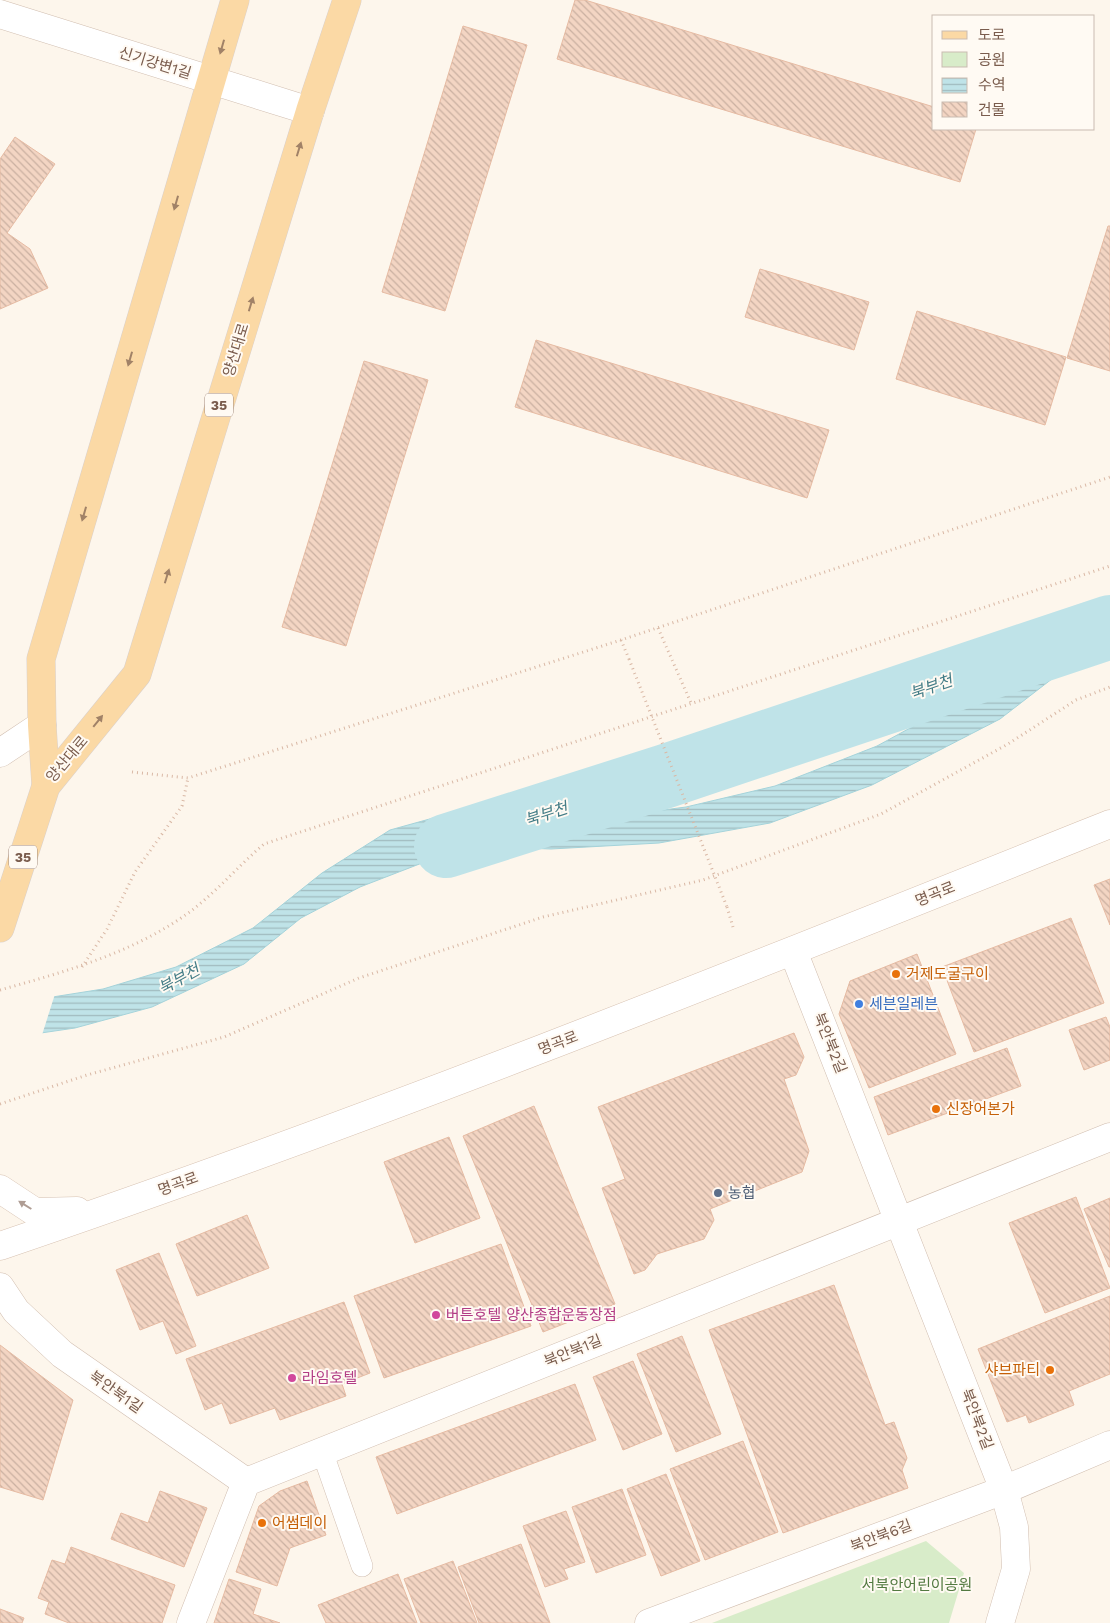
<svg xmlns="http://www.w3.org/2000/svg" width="1110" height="1623" viewBox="0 0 1110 1623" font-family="'Work Sans','Noto Sans KR',sans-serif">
	<defs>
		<pattern id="water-rules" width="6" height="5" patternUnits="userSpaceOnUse" patternTransform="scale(1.25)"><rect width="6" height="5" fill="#bfe3e8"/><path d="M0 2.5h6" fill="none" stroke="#a0bbbe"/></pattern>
		<pattern id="building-back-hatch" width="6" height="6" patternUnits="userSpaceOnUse" patternTransform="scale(1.25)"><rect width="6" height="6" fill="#f3d5c3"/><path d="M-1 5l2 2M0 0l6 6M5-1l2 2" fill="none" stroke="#cab0a1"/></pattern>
	</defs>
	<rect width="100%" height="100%" fill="#fdf6ec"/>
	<!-- park -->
	<polygon fill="#d8ecc9" points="926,1541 964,1573 949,1623 712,1623"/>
	<!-- water -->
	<polygon fill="url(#water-rules)" stroke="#a5d3da" points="1110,626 1110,648 1070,665 1000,719 872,785 770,823 659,843 551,849 466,846 360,887 301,918 244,964 152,1007 75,1028 0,1039 0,1009 21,1002 103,989 176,967 253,928 322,873 390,830 462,810 530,819 610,817 686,807 775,786 877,746 945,709 1040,649"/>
	<!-- pier -->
	<polygon fill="#fdf6ec" points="55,994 42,1035 0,1042 0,1006 20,999"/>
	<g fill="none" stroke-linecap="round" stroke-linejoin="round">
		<!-- river -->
		<polyline stroke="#bfe3e8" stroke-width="64" points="446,846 666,776 1110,627"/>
	</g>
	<!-- building -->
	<g fill="url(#building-back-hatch)" stroke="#e6bba3">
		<polygon points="575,0 585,0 934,107 934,129 976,129 960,182 557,59"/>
		<polygon points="463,26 527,45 445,311 382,292"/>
		<polygon points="15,137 55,164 7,233 30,249 48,288 0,309 0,159"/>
		<polygon points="1108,226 1110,226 1110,371 1067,358"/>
		<polygon points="760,269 869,302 854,350 745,317"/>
		<polygon points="917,311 1066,357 1045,425 896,379"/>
		<polygon points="536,340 829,430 807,498 515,407"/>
		<polygon points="364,361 428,380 346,646 282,627"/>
		<polygon points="1110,879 1110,925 1094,885"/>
		<polygon points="1071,918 1104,1003 974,1052 942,967"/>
		<polygon points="917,954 956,1054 869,1088 839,1014 850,981"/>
		<polygon points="1106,1017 1110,1027 1110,1060 1084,1070 1069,1030"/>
		<polygon points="794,1033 804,1057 796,1075 784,1079 809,1151 802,1172 710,1209 714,1220 704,1239 657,1254 645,1270 634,1274 602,1188 625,1179 598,1107"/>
		<polygon points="1007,1048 1021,1086 888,1135 874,1097"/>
		<polygon points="534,1106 615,1304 543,1332 463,1136"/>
		<polygon points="449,1137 480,1218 415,1243 384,1162"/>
		<polygon points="1076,1197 1110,1288 1045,1313 1009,1223"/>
		<polygon points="1110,1198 1110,1267 1109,1267 1084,1209"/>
		<polygon points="247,1215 269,1268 197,1296 176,1244"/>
		<polygon points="501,1244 531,1326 384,1378 354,1296"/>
		<polygon points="159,1253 196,1346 176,1354 163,1321 140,1330 116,1270"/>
		<polygon points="834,1285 885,1425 894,1422 907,1458 902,1470 908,1488 783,1533 709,1330"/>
		<polygon points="1110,1296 1110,1374 1069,1391 1074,1405 1029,1423 1026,1415 1007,1422 978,1349"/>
		<polygon points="344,1302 370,1373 342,1384 346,1396 280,1420 275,1408 230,1424 222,1403 205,1410 186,1359"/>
		<polygon points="682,1336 721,1434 676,1452 637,1354"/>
		<polygon points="0,1345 73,1400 43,1500 0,1487"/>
		<polygon points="633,1361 662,1434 623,1450 593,1377"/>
		<polygon points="575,1384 596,1440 397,1514 376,1457"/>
		<polygon points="743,1441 778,1532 705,1560 670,1469"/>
		<polygon points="666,1474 700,1561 661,1576 627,1489"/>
		<polygon points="307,1481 326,1535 290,1548 277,1586 236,1572 259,1506 280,1491"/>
		<polygon points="622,1489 646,1555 596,1573 572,1507"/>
		<polygon points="160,1491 207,1508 184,1567 111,1539 121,1513 148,1523"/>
		<polygon points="566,1511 585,1562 564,1569 568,1579 545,1587 523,1526"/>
		<polygon points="521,1544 550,1623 479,1623 458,1567"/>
		<polygon points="71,1547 175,1585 162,1623 69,1623 45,1614 49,1602 38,1598 52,1560 65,1564"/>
		<polygon points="453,1561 477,1623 421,1623 404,1579"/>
		<polygon points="398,1574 417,1623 326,1623 318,1605"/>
		<polygon points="229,1579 261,1589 253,1614 280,1623 214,1623"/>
		<polygon points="0,1609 24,1618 22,1623 0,1623"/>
	</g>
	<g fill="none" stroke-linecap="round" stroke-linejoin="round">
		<!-- lane casing -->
		<g stroke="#d1beb0" stroke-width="22">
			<polyline id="lane" points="322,1451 362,1566"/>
		</g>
		<!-- street casing -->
		<g stroke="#d1beb0" stroke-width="29">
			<g id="street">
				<polyline points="0,14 310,111"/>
				<polyline points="0,753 42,725"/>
				<polyline points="793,951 1004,1490 1014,1527 1016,1569 1000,1623"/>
				<polyline points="0,1287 16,1311 62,1354 246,1482"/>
				<polyline points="191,1623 246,1482 1110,1137"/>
				<polyline points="649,1623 1004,1490 1110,1445"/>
			</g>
		</g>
		<!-- secondary casing -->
		<g stroke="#d6c0b0" stroke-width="29">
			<g id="secondary">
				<polyline points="0,1189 35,1212 77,1211"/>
				<path d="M0,1246C375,1119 743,971 1110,824"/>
			</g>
		</g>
		<!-- primary casing -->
		<g stroke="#dad1cd" stroke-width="29">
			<g id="primary">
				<polyline points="46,786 42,725 41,659 235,0"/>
				<polyline points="0,928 46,786 137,674 310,111 347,0"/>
			</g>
		</g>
		<!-- path -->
		<g stroke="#d9b8a5" stroke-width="3" stroke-dasharray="1 4" stroke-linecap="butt">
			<polyline points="658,628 691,703"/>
			<polyline points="621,640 629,659"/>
			<polyline points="132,772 188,778 621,640 1110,477"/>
			<polyline points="727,907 733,927"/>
			<polyline points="82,967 107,929 135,872 182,806 188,778"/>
			<path d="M0,990C64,972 129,954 184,916C213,896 237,867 264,844L1110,566"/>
			<polyline points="0,1104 87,1075 224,1037 359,978 543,917 703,880 881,814 1008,744 1076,700 1110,687"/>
		</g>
		<!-- lane -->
		<use href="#lane" stroke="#fff" stroke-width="21"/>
		<!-- street -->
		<use href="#street" stroke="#fff" stroke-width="28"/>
		<!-- secondary -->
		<use href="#secondary" stroke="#fff" stroke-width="28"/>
		<!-- primary -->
		<use href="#primary" stroke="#fbd9a5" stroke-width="28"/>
		<!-- path-bridge -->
		<polyline stroke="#d9b8a5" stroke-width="3" stroke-dasharray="1 4" stroke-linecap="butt" points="629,659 727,907"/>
	</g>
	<!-- one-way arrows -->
	<defs><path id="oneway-solid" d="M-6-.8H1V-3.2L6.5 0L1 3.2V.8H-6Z" transform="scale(1.25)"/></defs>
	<g fill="#a18267">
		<use href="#oneway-solid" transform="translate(222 47) rotate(106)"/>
		<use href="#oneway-solid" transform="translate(299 149) rotate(-73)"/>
		<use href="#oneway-solid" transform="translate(176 203) rotate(106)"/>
		<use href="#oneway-solid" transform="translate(251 304) rotate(-73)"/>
		<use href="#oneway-solid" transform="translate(130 359) rotate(106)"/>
		<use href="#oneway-solid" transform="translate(84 514) rotate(106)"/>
		<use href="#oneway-solid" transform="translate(167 576) rotate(-73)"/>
		<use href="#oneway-solid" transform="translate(98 721) rotate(-51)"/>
	</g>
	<use fill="#af9d94" href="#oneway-solid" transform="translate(25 1205) rotate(-148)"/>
	<!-- markers -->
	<g fill="#e8710a" stroke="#fffaf3" stroke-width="2">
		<circle cx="896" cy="974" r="5"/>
		<circle cx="936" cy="1109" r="5"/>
		<circle cx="1050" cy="1370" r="5"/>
		<circle cx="262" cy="1523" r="5"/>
	</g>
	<circle fill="#3f7fe0" stroke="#fffaf3" stroke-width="2" cx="859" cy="1004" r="5"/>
	<circle fill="#5c6f8a" stroke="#fffaf3" stroke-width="2" cx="718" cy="1193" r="5"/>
	<g fill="#d1479c" stroke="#fffaf3" stroke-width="2">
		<circle cx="436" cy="1315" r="5"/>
		<circle cx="292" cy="1378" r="5"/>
	</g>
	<g text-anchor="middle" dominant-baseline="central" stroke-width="4" stroke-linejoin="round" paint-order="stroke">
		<!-- shield labels -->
		<g fill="#fffaf3" stroke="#a28b7f" stroke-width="1">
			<rect x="205" y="393.5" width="28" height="23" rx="4"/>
			<rect x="9" y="845.5" width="28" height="23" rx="4"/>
		</g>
		<g font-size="14" font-weight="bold" fill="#7a5c4d">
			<text x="219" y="405">35</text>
			<text x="23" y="857">35</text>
		</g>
		<!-- street labels -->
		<g font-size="15" fill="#7a5c4d" stroke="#fffaf3">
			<text transform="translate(155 63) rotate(17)">신기강변1길</text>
			<text transform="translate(236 350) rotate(-73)">양산대로</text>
			<text transform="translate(67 759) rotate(-50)">양산대로</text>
			<text transform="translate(935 894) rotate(-22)">명곡로</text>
			<text transform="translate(558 1043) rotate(-21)">명곡로</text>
			<text transform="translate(830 1043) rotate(68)">북안북2길</text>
			<text transform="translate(178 1184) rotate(-20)">명곡로</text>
			<text transform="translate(573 1351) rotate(-22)">북안북1길</text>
			<text transform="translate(116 1392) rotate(35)">북안북1길</text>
			<text transform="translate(977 1419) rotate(69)">북안북2길</text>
			<text transform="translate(881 1536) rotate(-21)">북안북6길</text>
		</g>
		<!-- food labels -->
		<g font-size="15" fill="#c56008" stroke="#fffaf3" text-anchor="start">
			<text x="906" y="974">거제도굴구이</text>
			<text x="946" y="1109">신장어본가</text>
			<text x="1040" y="1370" text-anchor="end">샤브파티</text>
			<text x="272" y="1523">어썸데이</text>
		</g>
		<!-- shop labels -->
		<g font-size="15" fill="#366cbe" stroke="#fffaf3" text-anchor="start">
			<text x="869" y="1004">세븐일레븐</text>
		</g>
		<!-- service labels -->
		<g font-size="15" fill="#4e5e75" stroke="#fffaf3" text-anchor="start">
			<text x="728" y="1193">농협</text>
		</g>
		<!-- hotel labels -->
		<g font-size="15" fill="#b23c85" stroke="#fffaf3" text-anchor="start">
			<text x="446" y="1315">버튼호텔 양산종합운동장점</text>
			<text x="302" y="1378">라임호텔</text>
		</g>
		<!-- park labels -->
		<g font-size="15" fill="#537a41" stroke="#fffaf3">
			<text x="917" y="1585">서북안어린이공원</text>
		</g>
		<!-- water labels -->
		<g font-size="16" font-style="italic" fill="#437c86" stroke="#fffaf3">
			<text transform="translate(931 687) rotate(-19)">북부천</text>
			<text transform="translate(546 814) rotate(-18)">북부천</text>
			<text transform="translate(179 979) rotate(-29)">북부천</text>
		</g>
	</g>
	<!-- legend -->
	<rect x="932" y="15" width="162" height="115" fill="#fffaf3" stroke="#cabbb1"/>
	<rect x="942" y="31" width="25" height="8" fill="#fbd9a5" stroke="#cabbb1"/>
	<text x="978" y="40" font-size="15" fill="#7a5c4d">도로</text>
	<rect x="942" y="52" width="25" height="15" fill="#d8ecc9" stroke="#cabbb1"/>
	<text x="978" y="65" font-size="15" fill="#7a5c4d">공원</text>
	<rect x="942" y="78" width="25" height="15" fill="url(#water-rules)" stroke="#cabbb1"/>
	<text x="978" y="90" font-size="15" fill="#7a5c4d">수역</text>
	<rect x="942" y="102" width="25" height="15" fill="url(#building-back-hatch)" stroke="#cabbb1"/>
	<text x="978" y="115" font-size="15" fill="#7a5c4d">건물</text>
</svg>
